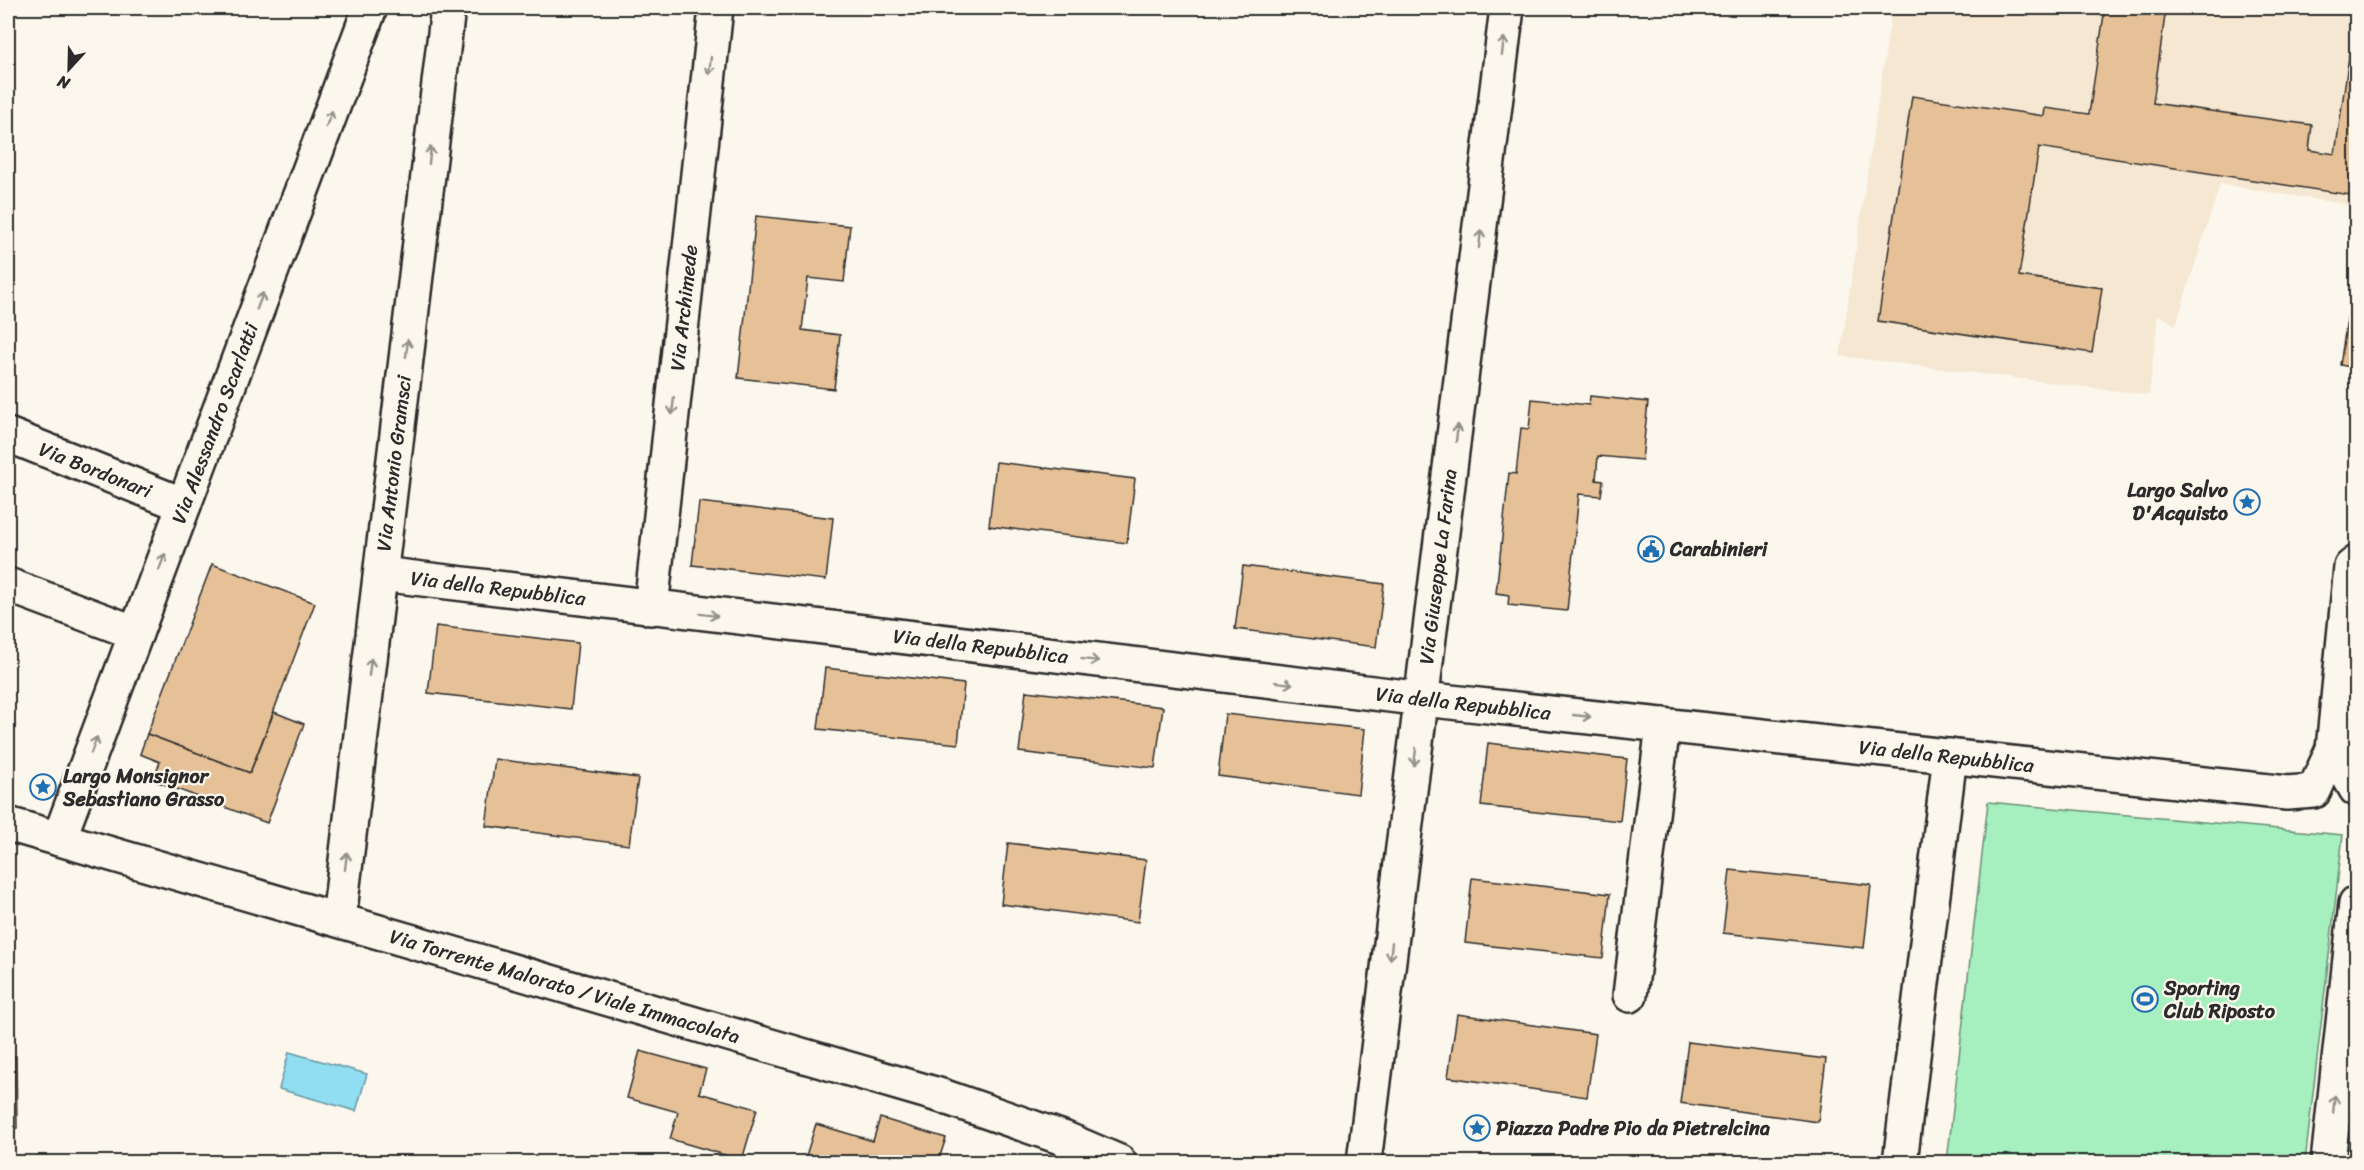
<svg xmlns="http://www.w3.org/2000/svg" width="2364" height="1170" viewBox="0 0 2364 1170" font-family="Sriracha,sans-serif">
	<rect width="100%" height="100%" fill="#fbf7ec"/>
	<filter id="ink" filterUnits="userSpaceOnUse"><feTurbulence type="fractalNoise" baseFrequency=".0167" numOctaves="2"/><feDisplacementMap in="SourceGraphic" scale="12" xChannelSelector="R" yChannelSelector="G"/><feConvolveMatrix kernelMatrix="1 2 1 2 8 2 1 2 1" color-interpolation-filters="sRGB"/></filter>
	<g filter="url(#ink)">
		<!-- built -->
		<polygon fill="#f5e7d2" points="1892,8 2356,8 2356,206 2220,184 2176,325 2158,315 2149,395 1840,356"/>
		<!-- green -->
		<polygon fill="#a6efbe" stroke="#688d74" stroke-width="1.5" points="1988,802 2343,835 2305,1162 1947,1162"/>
		<!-- water -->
		<polygon fill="#91ddf1" stroke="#6896a2" stroke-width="1.5" points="289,1052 367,1074 356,1111 279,1089"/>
		<!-- building -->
		<g fill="#e6c197" stroke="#2b2b2b" stroke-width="1.5">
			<polygon points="2105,8 2166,8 2153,103 2312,125 2309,150 2335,154 2356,8 2356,196 2039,147 2019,276 2102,288 2092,353 1878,321 1912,96 2044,116 2045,108 2089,114"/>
			<polygon points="756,216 850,226 844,282 808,278 802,330 840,335 834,389 738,378"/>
			<polygon points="2351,294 2356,295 2356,368 2340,365"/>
			<polygon points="1590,396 1648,402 1642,460 1598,456 1596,480 1603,481 1601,496 1579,494 1567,611 1508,605 1509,595 1496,593 1509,473 1516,474 1521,428 1529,429 1532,399 1589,405"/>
			<polygon points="996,462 1135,479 1127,543 989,526"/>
			<polygon points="699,502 833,518 826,580 692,565"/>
			<polygon points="212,564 315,603 250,773 147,734"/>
			<polygon points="1243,566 1384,584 1376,647 1235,629"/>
			<polygon points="436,626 578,643 571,709 428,693"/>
			<polygon points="825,668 964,684 958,744 818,729"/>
			<polygon points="1026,691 1163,707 1155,768 1019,752"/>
			<polygon points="274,712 304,724 267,823 153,780 160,762 140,754 147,734 250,773"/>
			<polygon points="1225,714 1365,729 1358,794 1218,776"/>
			<polygon points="1488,743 1627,759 1620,821 1481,806"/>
			<polygon points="495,759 638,778 629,845 486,826"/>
			<polygon points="1008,843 1146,860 1138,922 1001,904"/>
			<polygon points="1730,870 1871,885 1864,948 1723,933"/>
			<polygon points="1472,878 1610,894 1603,958 1465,943"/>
			<polygon points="1457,1014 1596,1034 1587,1097 1448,1077"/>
			<polygon points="1688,1042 1826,1059 1818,1122 1680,1103"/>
			<polygon points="640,1051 706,1069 699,1093 757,1109 742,1160 670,1139 678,1112 627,1098"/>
			<polygon points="8,1056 16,1056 17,1128 8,1129"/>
			<polygon points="2356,1084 2356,1162 2348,1162"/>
			<polygon points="880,1118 946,1138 938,1162 804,1162 816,1124 873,1141"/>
			<polygon points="990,1155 1010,1162 988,1162"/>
		</g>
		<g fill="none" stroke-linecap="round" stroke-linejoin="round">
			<!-- street casing -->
			<g stroke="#2b2b2b" stroke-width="38">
				<g id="street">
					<path id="s1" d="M8,435L184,505"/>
					<path id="s2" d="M381,574L1423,699L2287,793L2314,791L2333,749L2351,567L2356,563"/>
					<polyline points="8,585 136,633"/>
					<path id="s3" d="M651,608L716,8"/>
					<polyline points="2333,749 2356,789"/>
					<path id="s4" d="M59,839L370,8"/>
					<polyline points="1630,995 1663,725"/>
					<path id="s5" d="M1364,1162L1507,8"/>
					<polyline points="1900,1162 1950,756"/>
					<polyline points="2328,1162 2356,903"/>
				</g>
			</g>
			<!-- secondary casing -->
			<g stroke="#2b2b2b" stroke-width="38">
				<g id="secondary">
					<path id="s6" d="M8,824L942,1096L1063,1138L1119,1162"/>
					<path id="s7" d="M339,919L448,8"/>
				</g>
			</g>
			<!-- street -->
			<use href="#street" stroke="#fbf7ec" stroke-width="33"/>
			<!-- secondary -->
			<use href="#secondary" stroke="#fbf7ec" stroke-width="33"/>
		</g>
		<!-- one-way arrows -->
		<defs><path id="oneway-shaft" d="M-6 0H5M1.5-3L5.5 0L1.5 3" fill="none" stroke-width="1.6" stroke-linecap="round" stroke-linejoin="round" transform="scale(1.5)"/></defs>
		<g stroke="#93918c">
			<use href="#oneway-shaft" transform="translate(1503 46) rotate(-83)"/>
			<use href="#oneway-shaft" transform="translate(710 66) rotate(96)"/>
			<use href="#oneway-shaft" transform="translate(329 119) rotate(-69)"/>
			<use href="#oneway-shaft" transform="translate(430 155) rotate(-83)"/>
			<use href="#oneway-shaft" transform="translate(1480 239) rotate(-83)"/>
			<use href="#oneway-shaft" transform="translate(260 301) rotate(-69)"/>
			<use href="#oneway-shaft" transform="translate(407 348) rotate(-83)"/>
			<use href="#oneway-shaft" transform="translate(673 406) rotate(96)"/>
			<use href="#oneway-shaft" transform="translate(1457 433) rotate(-83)"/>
			<use href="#oneway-shaft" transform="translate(162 562) rotate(-70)"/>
			<use href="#oneway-shaft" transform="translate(709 615) rotate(7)"/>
			<use href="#oneway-shaft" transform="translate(1090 660) rotate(7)"/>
			<use href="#oneway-shaft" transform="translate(370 667) rotate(-83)"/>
			<use href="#oneway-shaft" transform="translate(1284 683) rotate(7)"/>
			<use href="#oneway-shaft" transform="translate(1582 716) rotate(6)"/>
			<use href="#oneway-shaft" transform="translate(94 745) rotate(-69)"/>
			<use href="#oneway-shaft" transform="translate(1415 757) rotate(97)"/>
			<use href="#oneway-shaft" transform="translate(346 861) rotate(-83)"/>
			<use href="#oneway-shaft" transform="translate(1391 951) rotate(97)"/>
			<use href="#oneway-shaft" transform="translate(2334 1104) rotate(-84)"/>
		</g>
	</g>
	<!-- icons -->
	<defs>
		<g id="sight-ring" transform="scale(1.35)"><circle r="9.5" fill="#fbf7ec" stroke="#1f6fb2" stroke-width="1.5"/><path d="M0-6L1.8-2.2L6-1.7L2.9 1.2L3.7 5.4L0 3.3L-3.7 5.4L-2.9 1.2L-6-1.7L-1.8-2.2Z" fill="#1f6fb2"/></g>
		<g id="civic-ring" transform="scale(1.35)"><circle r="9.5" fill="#fbf7ec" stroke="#1f6fb2" stroke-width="1.5"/><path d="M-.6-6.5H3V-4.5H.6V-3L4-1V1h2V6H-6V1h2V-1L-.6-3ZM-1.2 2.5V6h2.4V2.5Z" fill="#1f6fb2"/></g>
		<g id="stadium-ring" transform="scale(1.35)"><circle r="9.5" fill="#fbf7ec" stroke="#1f6fb2" stroke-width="1.5"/><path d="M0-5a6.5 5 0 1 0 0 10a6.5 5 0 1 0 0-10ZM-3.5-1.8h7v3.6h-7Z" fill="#1f6fb2"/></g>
	</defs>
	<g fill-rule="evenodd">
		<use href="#sight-ring" x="2247" y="502"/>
		<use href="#civic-ring" x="1651" y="549"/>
		<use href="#sight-ring" x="43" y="787"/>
		<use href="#stadium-ring" x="2145" y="999"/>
		<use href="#sight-ring" x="1477" y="1128"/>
	</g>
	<g text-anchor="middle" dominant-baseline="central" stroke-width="4.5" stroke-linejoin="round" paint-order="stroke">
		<!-- street labels -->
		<g font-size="20" fill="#2b2b2b" stroke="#fbf7ec">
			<text stroke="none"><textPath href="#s3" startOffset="302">Via Archimede</textPath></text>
			<text stroke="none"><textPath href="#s4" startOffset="444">Via Alessandro Scarlatti</textPath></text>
			<text stroke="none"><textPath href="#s7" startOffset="459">Via Antonio Gramsci</textPath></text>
			<text stroke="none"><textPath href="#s1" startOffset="94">Via Bordonari</textPath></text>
			<text stroke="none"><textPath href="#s5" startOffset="600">Via Giuseppe La Farina</textPath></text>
			<text stroke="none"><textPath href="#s2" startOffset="118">Via della Repubblica</textPath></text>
			<text stroke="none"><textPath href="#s2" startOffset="604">Via della Repubblica</textPath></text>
			<text stroke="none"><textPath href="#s2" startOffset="1090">Via della Repubblica</textPath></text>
			<text stroke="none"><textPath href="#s2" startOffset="1576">Via della Repubblica</textPath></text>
			<text stroke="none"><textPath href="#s6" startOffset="580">Via Torrente Malorato / Viale Immacolata</textPath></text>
		</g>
		<!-- poi labels -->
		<g font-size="20" font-weight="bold" fill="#2b2b2b" stroke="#fbf7ec" text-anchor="start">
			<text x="2228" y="490" text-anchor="end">Largo Salvo<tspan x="2228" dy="23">D'Acquisto</tspan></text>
			<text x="1670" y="549">Carabinieri</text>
			<text x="63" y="776">Largo Monsignor<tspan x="63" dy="23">Sebastiano Grasso</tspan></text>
			<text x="2164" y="988">Sporting<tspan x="2164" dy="23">Club Riposto</tspan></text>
			<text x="1496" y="1128">Piazza Padre Pio da Pietrelcina</text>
		</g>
	</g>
	<!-- margin -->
	<rect width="2364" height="1170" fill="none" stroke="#fbf7ec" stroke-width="30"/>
	<rect x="15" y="15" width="2334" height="1140" fill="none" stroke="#2b2b2b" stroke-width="2" filter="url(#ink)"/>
	<!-- north arrow -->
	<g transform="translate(69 69) rotate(202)" stroke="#fbf7ec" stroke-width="4.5" paint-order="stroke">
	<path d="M0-4.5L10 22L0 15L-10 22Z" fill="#2b2b2b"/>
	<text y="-9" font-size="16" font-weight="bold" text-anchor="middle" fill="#2b2b2b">N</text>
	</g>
</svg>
